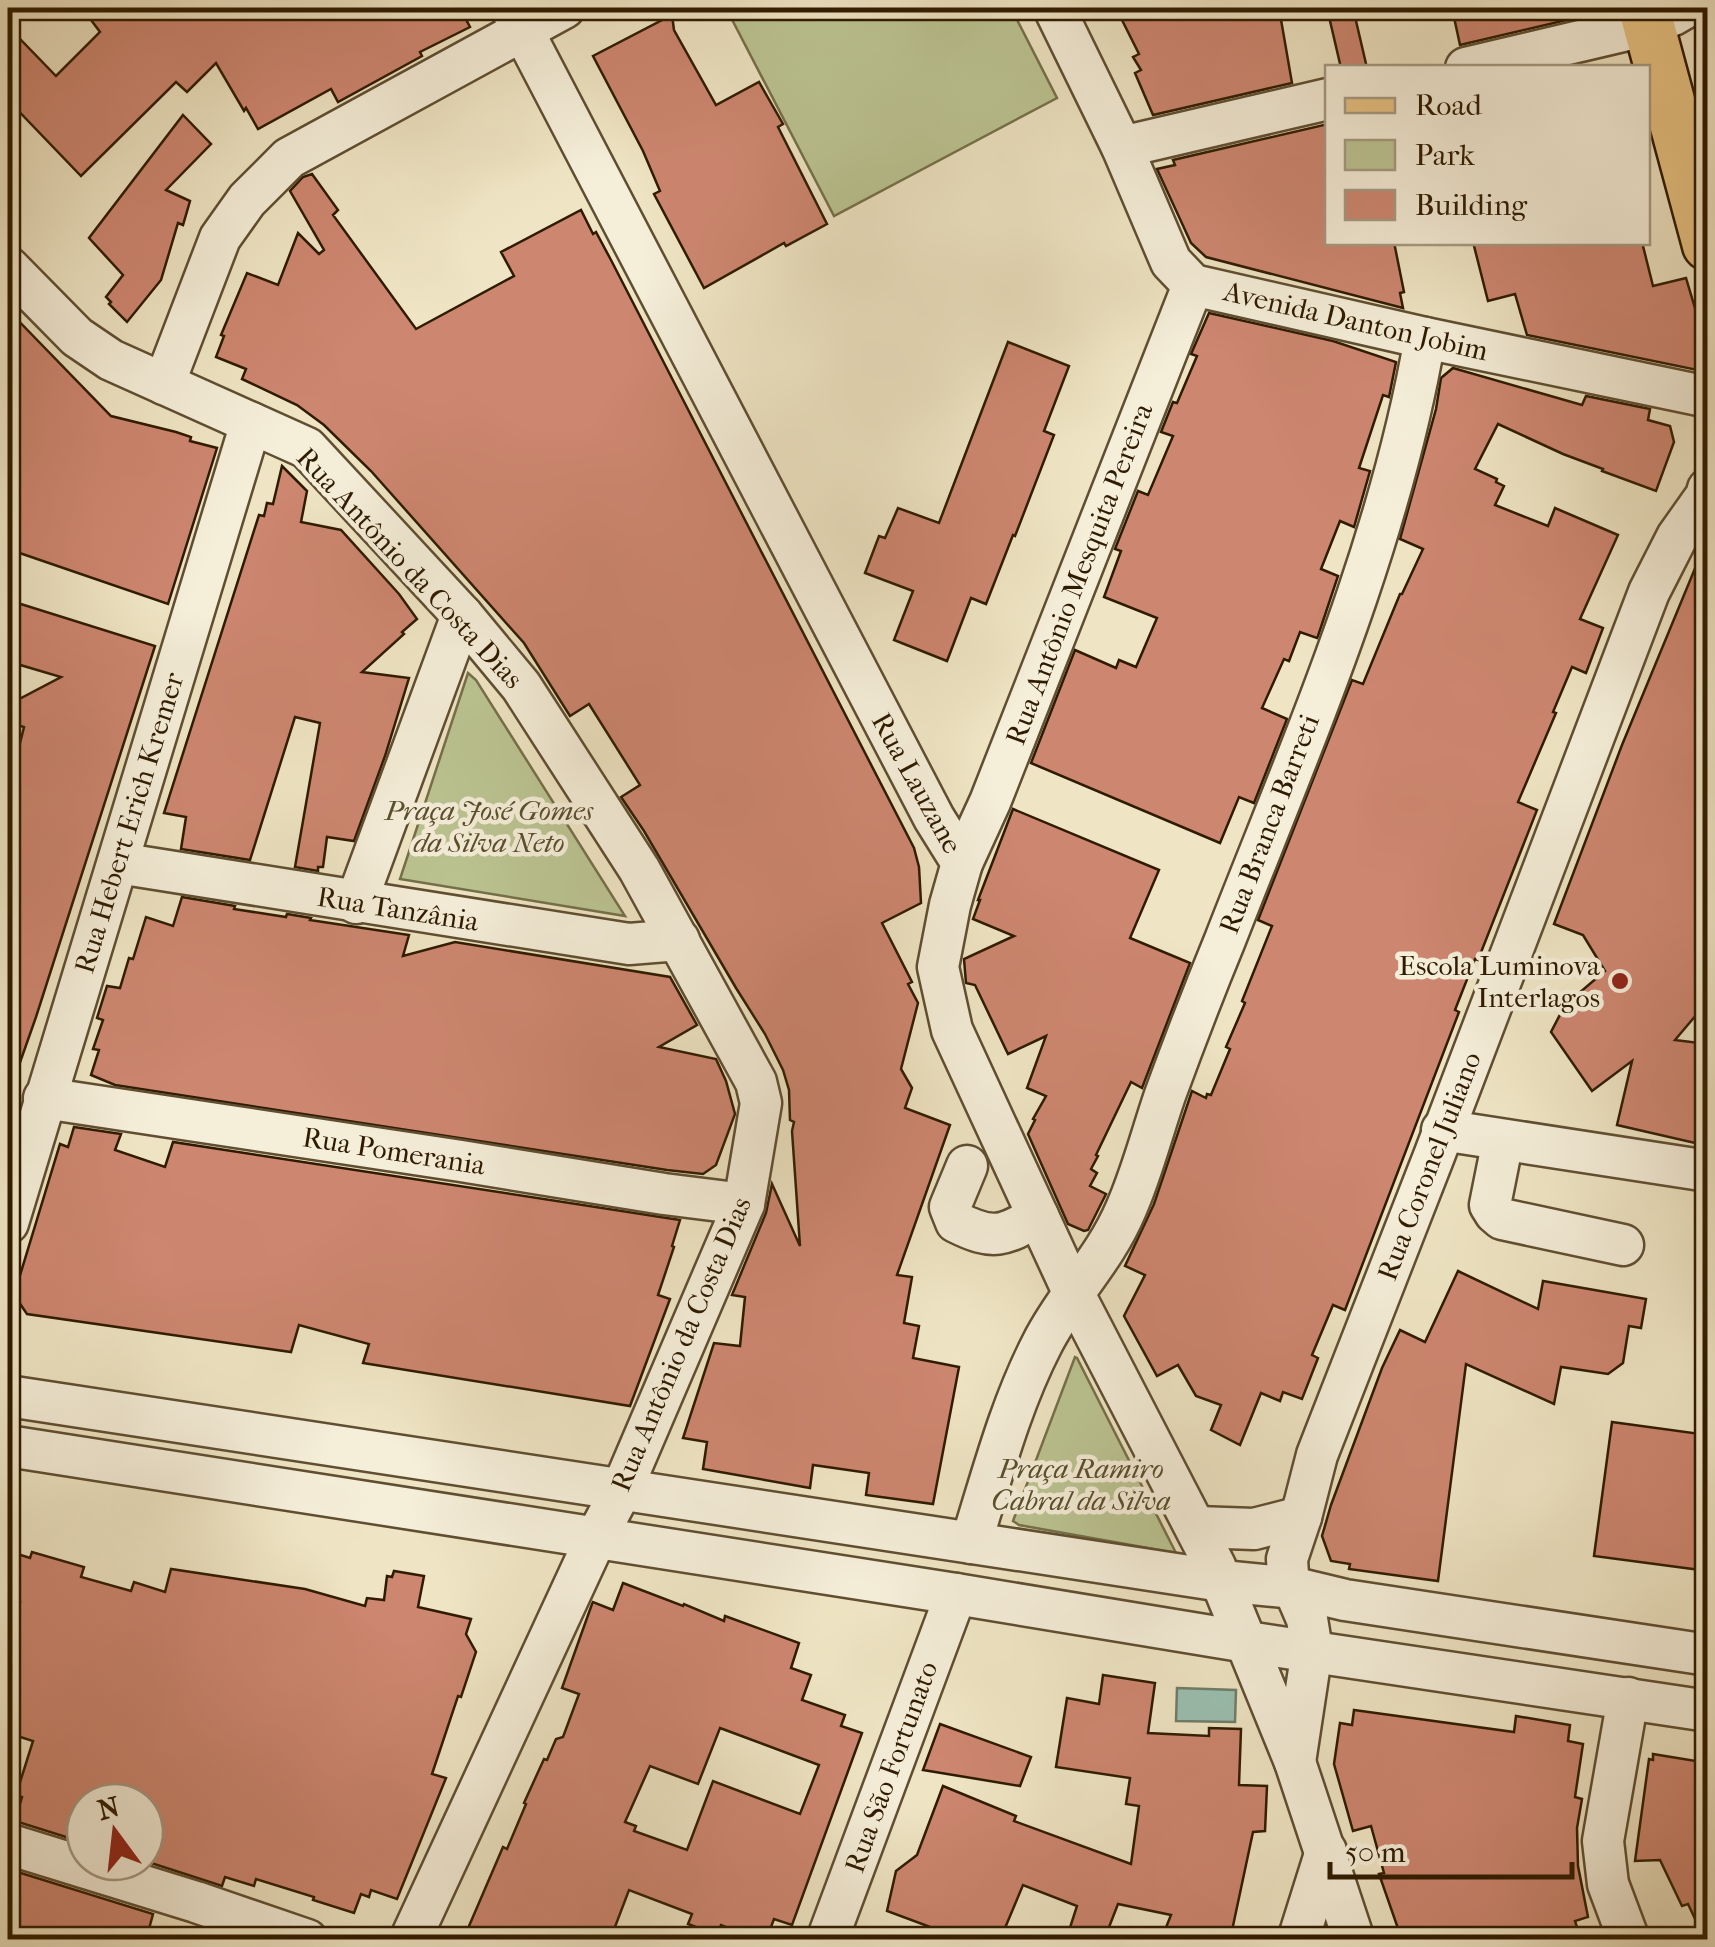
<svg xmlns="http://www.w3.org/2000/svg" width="1715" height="1947" viewBox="0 0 1715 1947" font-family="'IM FELL French Canon',serif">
	<rect width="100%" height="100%" fill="#efe5c4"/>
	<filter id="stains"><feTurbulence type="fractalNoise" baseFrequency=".002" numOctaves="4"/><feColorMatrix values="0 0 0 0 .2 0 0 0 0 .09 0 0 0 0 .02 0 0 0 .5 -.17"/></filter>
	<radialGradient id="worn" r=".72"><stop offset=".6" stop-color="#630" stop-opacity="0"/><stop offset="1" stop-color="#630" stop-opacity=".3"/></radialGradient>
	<!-- green -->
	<g fill="#bbc492" stroke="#757049" stroke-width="2.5">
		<polygon points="726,8 1011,8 1057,98 834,216"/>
		<polygon points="468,673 476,680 625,916 400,879"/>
		<polygon points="1075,1357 1077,1358 1176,1553 1019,1525 1013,1521"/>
	</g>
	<!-- water -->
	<polygon fill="#9abfb1" stroke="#6f7d6a" stroke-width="2.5" points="1177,1688 1236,1690 1235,1722 1176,1721"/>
	<!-- building -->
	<g fill="#cd8670" stroke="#2f1b00" stroke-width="2.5" fill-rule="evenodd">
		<polygon points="82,8 358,8 362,19 384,8 460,8 470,27 420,52 422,56 338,102 331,89 258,129 246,108 244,111 216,63 187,92 176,82 81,176 8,100 8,53 21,40 56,76 100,32"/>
		<polygon points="1116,8 1279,8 1292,83 1153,115 1135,73 1141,70 1133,57 1139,54"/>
		<polygon points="1327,8 1353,8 1367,68 1341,68"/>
		<polygon points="1452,8 1587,8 1588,15 1460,45"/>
		<polygon points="672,15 674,30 716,105 759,82 783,124 778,127 827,224 786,246 784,243 704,288 654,194 660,191 643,151 593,56"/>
		<polygon points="183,115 211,144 166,190 190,201 183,225 178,223 161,280 127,322 109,304 111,302 106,297 123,275 89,238"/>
		<polygon points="1328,124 1328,242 1394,242 1404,292 1400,293 1403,308 1206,257 1191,243 1157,169 1175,165 1173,160"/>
		<polygon points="312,174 338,210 333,215 416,329 514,276 501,252 581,210 593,234 596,232 611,260 914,848 919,867 921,903 882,923 912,982 908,984 918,1003 901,1069 912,1088 905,1108 950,1125 897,1275 912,1277 904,1323 919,1326 913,1358 959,1367 933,1504 866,1495 869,1473 813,1465 810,1488 703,1469 707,1442 683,1438 714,1343 740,1346 745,1297 732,1295 766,1213 772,1184 800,1246 792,1131 794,1122 790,1120 789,1090 783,1070 765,1034 736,988 644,831 621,797 640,785 589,704 570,716 524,643 371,471 324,425 297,405 242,379 246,369 216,357 224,336 221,335 247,273 278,285 298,233 319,254 324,250 290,191 303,177"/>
		<polygon points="1473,242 1642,242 1653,286 1686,278 1708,352 1708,365 1702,371 1527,335 1515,294 1488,301"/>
		<polygon points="8,310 111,416 176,432 191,437 190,441 217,448 168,604 8,549"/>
		<polygon points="1209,313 1333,341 1396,362 1389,397 1383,395 1359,468 1370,471 1354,527 1340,521 1321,569 1338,576 1318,636 1317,638 1300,632 1289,661 1284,659 1262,708 1287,719 1254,803 1239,797 1220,843 1031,763 1075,650 1116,668 1119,660 1136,667 1157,618 1104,597 1121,551 1115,549 1138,491 1148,495 1173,436 1161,432 1173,402 1177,403 1197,356 1191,354"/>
		<polygon points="1008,342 1069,366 1044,431 1054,435 1015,536 1013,535 986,604 971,598 947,661 894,640 913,591 865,573 879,536 885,538 898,508 939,523"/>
		<polygon points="1453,368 1582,405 1586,396 1650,409 1648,420 1670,426 1674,442 1656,491 1602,471 1603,469 1563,454 1498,424 1475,469 1497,479 1496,482 1504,486 1495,505 1548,526 1555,508 1618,535 1580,619 1603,628 1586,673 1572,667 1553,712 1556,713 1518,802 1537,810 1478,960 1475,959 1455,1010 1459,1012 1345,1310 1333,1305 1312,1355 1318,1358 1302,1399 1283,1392 1280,1401 1261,1393 1240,1445 1211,1430 1221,1405 1196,1396 1178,1365 1157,1376 1124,1316 1145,1275 1125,1266 1154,1204 1192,1091 1206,1098 1207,1094 1211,1095 1230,1049 1226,1047 1245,1003 1242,1001 1272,926 1258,920 1352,680 1363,684 1400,594 1402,594 1423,549 1400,539 1436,409 1441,378"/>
		<polygon points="282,466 307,491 301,522 341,530 399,594 417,619 402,632 404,634 362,672 409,678 385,756 354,841 327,837 323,867 318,867 318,871 295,867 320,723 295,717 250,860 181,849 186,817 164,813 259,515 264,516 267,503 273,504"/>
		<polygon points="1708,537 1708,1001 1675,1040 1708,1044 1708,1146 1617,1125 1632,1061 1592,1091 1551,1032 1565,1005 1605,971 1583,935 1554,924 1622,745"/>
		<polygon points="8,600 155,646 36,1017 11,1088 8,1087 8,774 12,775 24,727 8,722 8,705 61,677 17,664 18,659 8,656"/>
		<polygon points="1013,809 1159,870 1130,938 1190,963 1142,1088 1131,1082 1096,1155 1098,1156 1091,1169 1097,1173 1090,1186 1106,1194 1088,1230 1084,1231 1068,1224 1028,1134 1035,1120 1033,1119 1046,1096 1027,1088 1046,1036 1008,1054 975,985 966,983 964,959 1014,936 973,919 980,900 978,900"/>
		<polygon points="182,897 235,906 234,909 286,917 287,914 311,918 310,920 409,935 403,956 455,942 670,977 697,1025 659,1047 716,1059 726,1081 735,1114 716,1165 703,1174 667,1170 115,1085 91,1075 99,1050 93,1049 103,1020 97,1018 107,986 120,988 129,958 133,959 146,917 173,926"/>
		<polygon points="74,1127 121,1134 115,1150 165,1167 173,1142 680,1220 672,1246 674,1247 658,1295 670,1299 630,1406 363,1363 369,1344 299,1325 291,1352 27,1314 14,1295 60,1144 68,1147"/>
		<polygon points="1458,1271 1538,1309 1543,1281 1646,1299 1641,1328 1629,1326 1623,1363 1608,1374 1561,1367 1554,1404 1466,1364 1438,1581 1349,1569 1350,1564 1331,1561 1322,1536 1331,1505 1382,1368 1400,1330 1425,1342"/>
		<polygon points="1612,1422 1708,1435 1708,1571 1594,1556"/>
		<polygon points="8,1551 30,1558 32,1552 84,1567 81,1577 131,1591 134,1582 165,1592 171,1569 305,1589 365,1606 367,1598 384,1600 387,1576 392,1577 394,1571 424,1576 418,1607 471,1619 466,1634 476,1652 461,1697 458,1696 432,1774 446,1778 397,1899 371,1890 369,1897 361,1894 354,1913 313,1900 314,1897 256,1879 254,1886 225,1877 222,1886 145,1861 145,1802 85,1802 85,1843 15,1821 22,1797 16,1795 33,1741 8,1733 8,1640 20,1602 8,1598"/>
		<path d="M623,1583L683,1606L684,1604L724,1621L725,1616L799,1643L791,1668L811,1675L802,1700L845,1715L841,1726L862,1733L792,1925L774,1919L766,1940H760L721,1925L717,1935L688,1924L692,1914L629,1890L610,1940H463L503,1847L507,1849L526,1804L524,1803L544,1759L547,1760L556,1739L563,1737L579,1694L562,1688L592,1604L593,1602L613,1610ZM720,1728L819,1765L800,1814L713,1781L687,1850L634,1831L636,1826L625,1822L650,1766L698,1784Z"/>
		<polygon points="1103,1675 1155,1683 1148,1733 1209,1736 1209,1728 1241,1729 1239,1785 1267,1786 1265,1831 1253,1832 1230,1940 1161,1940 1171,1915 1118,1904 1104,1940 1066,1940 1077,1906 1023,1885 1000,1940 965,1940 887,1911 896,1871 917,1855 943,1786 1016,1816 1014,1821 1131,1864 1139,1806 1126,1804 1130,1778 1056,1767 1067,1698 1099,1704"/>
		<polygon points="1354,1710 1514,1732 1516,1716 1570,1725 1568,1741 1583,1744 1575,1797 1582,1799 1577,1828 1578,1866 1588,1917 1575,1921 1581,1940 1402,1940 1379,1874 1384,1873 1371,1826 1353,1831 1334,1764 1340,1723 1352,1725"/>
		<polygon points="940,1724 1031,1757 1020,1786 923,1770"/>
		<polygon points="1653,1754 1708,1763 1708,1940 1705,1940 1688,1904 1682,1906 1660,1860 1635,1861 1649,1759 1653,1760"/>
		<polygon points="8,1869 153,1914 146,1940 8,1940"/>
	</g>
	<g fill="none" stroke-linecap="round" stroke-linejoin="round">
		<!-- minor casing -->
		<g stroke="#5f4e31" stroke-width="45">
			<g id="minor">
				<polyline points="511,8 934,818 962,863 950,905 938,967 952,1030 1074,1294 1215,1566 1295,1762 1354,1940"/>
				<polyline points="1054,8 1122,147 1171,262 1193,285 1425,338 1708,397"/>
				<polyline points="1466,68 1648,25 1673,15 1685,8"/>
				<polyline points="1122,147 1328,99"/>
				<polyline points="8,267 77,337 111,360 307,448 462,615 521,686 639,869 756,1082 761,1103 744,1204 622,1489 596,1538 410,1940"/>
				<polyline points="164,384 220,238 247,200 289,158 564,8"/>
				<polyline points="118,863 629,944 679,940"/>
				<polyline points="962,863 990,802 1193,285"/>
				<polyline points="356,903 462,615"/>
				<polyline points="44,1098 461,1161 664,1194 744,1204"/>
				<polyline points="1442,1130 1708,1171"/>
				<polyline points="1503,1140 1490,1205 1495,1213 1502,1219 1623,1245"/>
				<path d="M967,1166L950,1207L956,1222C994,1241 1003,1236 1038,1216"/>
				<polyline points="8,1223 251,423"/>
				<polyline points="8,1396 1222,1581 1295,1588 1345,1600 1708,1655"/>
				<polyline points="8,1446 956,1594 1247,1642 1708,1711"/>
				<polyline points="1197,1527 1254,1529 1301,1517"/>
				<path d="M971,1543C992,1476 1010,1406 1042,1344C1066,1296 1104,1261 1126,1209C1142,1173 1152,1133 1165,1095C1184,1043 1204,991 1225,940C1302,743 1389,547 1425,338"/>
				<polyline points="1628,1698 1603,1841 1608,1884 1629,1940"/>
				<polyline points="1295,1762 1312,1650 1307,1619 1288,1575 1287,1559 1301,1517 1317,1455 1434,1156 1649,592 1677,537 1706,496 1708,489"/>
				<polyline points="8,1844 196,1902 307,1940"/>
				<polyline points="827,1940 956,1594"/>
				<polyline points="1298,1940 1326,1851"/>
			</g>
		</g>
		<!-- major casing -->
		<g stroke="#2f1b00" stroke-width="55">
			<polyline id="major" points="1644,8 1708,245"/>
		</g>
		<!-- minor -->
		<use href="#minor" stroke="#f5eed9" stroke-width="40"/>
		<!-- major -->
		<use href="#major" stroke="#e8c282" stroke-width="50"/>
	</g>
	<!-- markers -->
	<circle fill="#8f2418" stroke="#f5eed9" stroke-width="4" cx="1620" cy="981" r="10"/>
	<g text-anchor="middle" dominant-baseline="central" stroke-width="9" stroke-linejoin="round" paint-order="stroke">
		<!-- street labels -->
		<g font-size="28" fill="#2f1b00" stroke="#f5eed9">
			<text transform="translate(1356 321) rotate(13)">Avenida Danton Jobim</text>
			<text transform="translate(410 568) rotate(47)">Rua Antônio da Costa Dias</text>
			<text transform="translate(1079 574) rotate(-69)">Rua Antônio Mesquita Pereira</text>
			<text transform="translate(917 783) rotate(61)">Rua Lauzane</text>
			<text transform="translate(129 823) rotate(-73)">Rua Hebert Erich Kremer</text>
			<text transform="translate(1269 824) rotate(-69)">Rua Branca Barreti</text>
			<text transform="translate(398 909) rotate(9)">Rua Tanzânia</text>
			<text transform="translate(394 1151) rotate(9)">Rua Pomerania</text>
			<text transform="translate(1429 1166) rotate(-69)">Rua Coronel Juliano</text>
			<text transform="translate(681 1344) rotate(-67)">Rua Antônio da Costa Dias</text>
			<text transform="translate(891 1767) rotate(-70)">Rua São Fortunato</text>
		</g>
		<!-- park labels -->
		<g font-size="28" font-style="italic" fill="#594e2c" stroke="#f5eed9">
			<text x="489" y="810">Praça José Gomes<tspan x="489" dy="32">da Silva Neto</tspan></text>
			<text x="1081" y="1468">Praça Ramiro<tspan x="1081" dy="32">Cabral da Silva</tspan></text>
		</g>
		<!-- poi labels -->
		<g font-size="28" fill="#2f1b00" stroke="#f5eed9" text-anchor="end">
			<text x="1600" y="965">Escola Luminova<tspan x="1600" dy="32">Interlagos</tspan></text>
		</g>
	</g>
	<!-- margin -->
	<rect width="1715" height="1947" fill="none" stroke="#efe5c4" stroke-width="40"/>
	<rect x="10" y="10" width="1695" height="1927" fill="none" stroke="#2f1b00" stroke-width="5"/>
	<rect x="20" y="20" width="1675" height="1907" fill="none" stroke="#2f1b00" stroke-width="2.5"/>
	<!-- legend -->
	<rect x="1325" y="65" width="325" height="180" fill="#f5eed9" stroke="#a69a82" stroke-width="2.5"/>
	<rect x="1345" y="98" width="50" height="15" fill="#e8c282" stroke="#a69a82" stroke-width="2.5"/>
	<text x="1415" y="115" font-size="30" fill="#2f1b00">Road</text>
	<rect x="1345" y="140" width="50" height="30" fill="#bbc492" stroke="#a69a82" stroke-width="2.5"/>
	<text x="1415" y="165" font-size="30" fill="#2f1b00">Park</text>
	<rect x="1345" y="190" width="50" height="30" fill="#cd8670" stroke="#a69a82" stroke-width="2.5"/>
	<text x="1415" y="215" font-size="30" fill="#2f1b00">Building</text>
	<!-- north arrow -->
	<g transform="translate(115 1832) rotate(345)"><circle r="48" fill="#f5eed9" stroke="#a69a82" stroke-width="2.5"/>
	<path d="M0-8L18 38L0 25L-18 38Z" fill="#8f2418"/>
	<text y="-15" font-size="28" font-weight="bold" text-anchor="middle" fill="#2f1b00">N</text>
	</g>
	<!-- scale -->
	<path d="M1330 1862v15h242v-15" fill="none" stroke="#2f1b00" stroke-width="5"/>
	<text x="1345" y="1862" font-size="30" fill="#2f1b00" stroke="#f5eed9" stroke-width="8" paint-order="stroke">50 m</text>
	<rect width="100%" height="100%" filter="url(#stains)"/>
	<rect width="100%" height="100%" fill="url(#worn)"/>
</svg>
